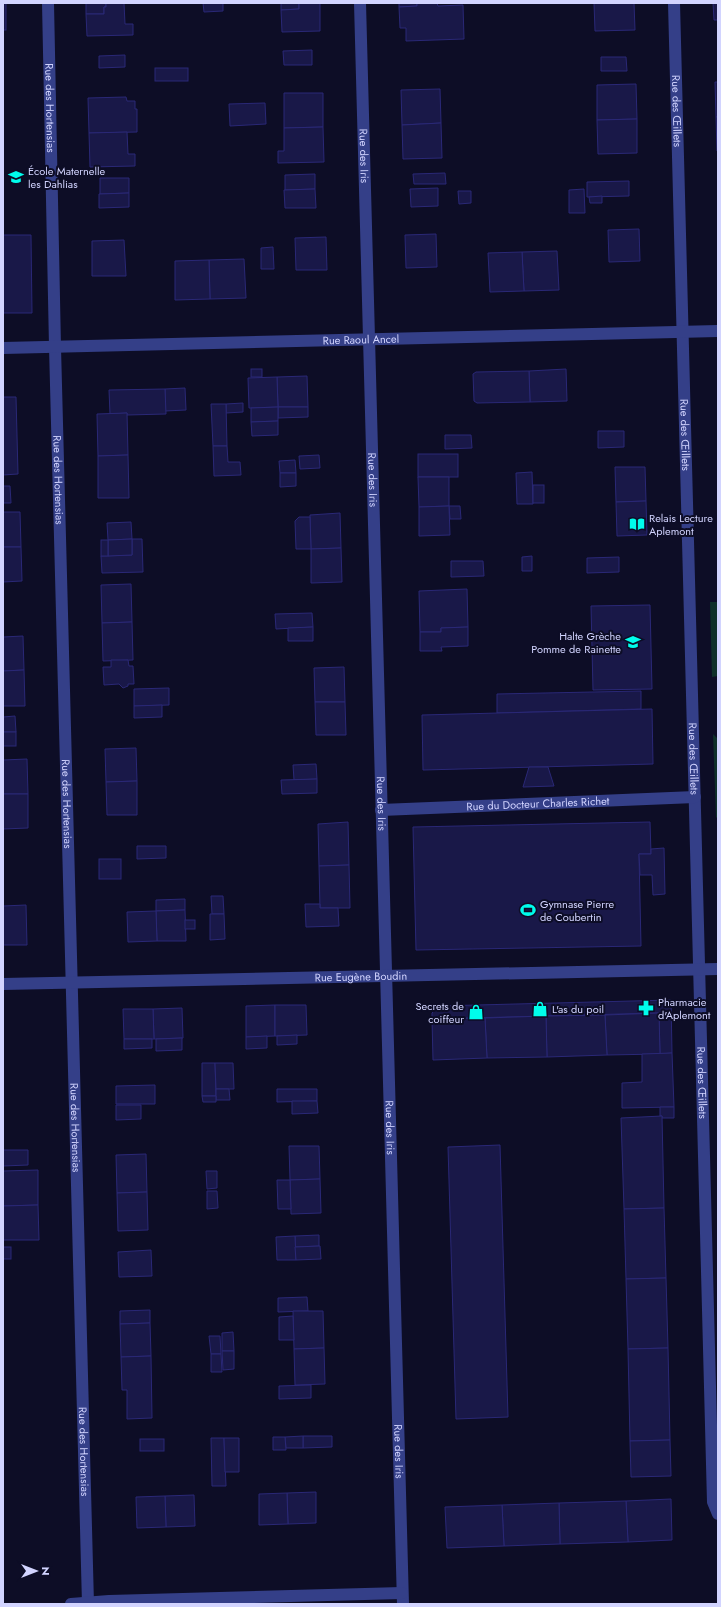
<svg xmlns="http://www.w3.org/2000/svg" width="721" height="1607" viewBox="0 0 721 1607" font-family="Jost,sans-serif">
	<rect width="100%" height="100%" fill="#0d0d26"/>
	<!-- green -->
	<g fill="#0f302a">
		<polygon points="710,602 718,602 718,676 712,677"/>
		<polygon points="713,734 718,739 718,816 716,818"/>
	</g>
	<!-- building -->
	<g fill="#191848" stroke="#2a2876">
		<rect x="3" y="3" width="3" height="27"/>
		<polygon points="86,3 106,3 106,7 104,7 104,14 86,14"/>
		<polygon points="106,3 124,3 125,24 133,24 133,35 87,36 86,14 104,14 104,7 106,7"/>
		<polygon points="203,3 223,3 223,11 204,12"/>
		<polygon points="281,3 299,3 299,9 281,10"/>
		<polygon points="299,3 320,3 320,31 282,32 281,10 299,9"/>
		<polygon points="399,3 417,3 417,6 399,7"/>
		<polygon points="417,3 437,3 438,6 463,5 464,39 406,41 406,28 400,28 399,7 417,6"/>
		<polygon points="594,3 634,3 635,30 595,31"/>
		<polygon points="713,3 718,3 718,20 714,20"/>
		<polygon points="312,50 312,65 284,65 283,51"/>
		<polygon points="125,55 125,67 99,68 99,56"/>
		<polygon points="601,57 626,57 627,71 601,71"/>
		<rect x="155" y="68" width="33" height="13"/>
		<polygon points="715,82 718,82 718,117 716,117"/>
		<polygon points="636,84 637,119 597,120 597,85"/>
		<polygon points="440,89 441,123 402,125 401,90"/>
		<polygon points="284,93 323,93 323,127 284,128"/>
		<polygon points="126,97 127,101 135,101 135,109 137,109 137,132 89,133 88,98"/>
		<polygon points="265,103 266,124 230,126 229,104"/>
		<polygon points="716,117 718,117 718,151 717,151"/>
		<polygon points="637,119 637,153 598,154 597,120"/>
		<polygon points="441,123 442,158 403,159 402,125"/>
		<polygon points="323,127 324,162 278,163 278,151 284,151 284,128"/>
		<polygon points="127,132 128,154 135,154 135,166 90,167 89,133"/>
		<polygon points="445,173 446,184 414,184 413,174"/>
		<polygon points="315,174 315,189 285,190 285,175"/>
		<polygon points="100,178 129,178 129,193 100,194"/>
		<polygon points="629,181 629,196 587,197 587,182"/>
		<polygon points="438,188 438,206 411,207 410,189"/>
		<polygon points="315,189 316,208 285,208 284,190"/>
		<polygon points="584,189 585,213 569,213 569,190"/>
		<polygon points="458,191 471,191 471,203 459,204"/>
		<polygon points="129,193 129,207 99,208 99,194"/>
		<polygon points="602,196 602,203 590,203 589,197"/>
		<polygon points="639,229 640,261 609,262 608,230"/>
		<polygon points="436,234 437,267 406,268 405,235"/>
		<polygon points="3,235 31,235 32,313 3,313"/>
		<polygon points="326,237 327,270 296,270 295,238"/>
		<polygon points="124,240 126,276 92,276 92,241"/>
		<polygon points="273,247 274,269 261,269 261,248"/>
		<polygon points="557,251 559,290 524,291 522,252"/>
		<polygon points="522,252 524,291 490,292 488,253"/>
		<polygon points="244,259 246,298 210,299 209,260"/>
		<polygon points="209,260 210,299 175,300 175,261"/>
		<rect x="251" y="369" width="11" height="8"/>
		<polygon points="566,369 567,401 530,402 529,371"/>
		<polygon points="529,371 530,402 477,403 474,401 473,374 476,372"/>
		<polygon points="307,376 308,407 278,407 277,377"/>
		<polygon points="277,377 278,407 249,408 248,378"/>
		<polygon points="185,388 186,410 165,411 165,389"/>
		<polygon points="165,389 166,414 127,415 127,413 110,414 109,390"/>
		<polygon points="3,397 16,397 18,474 3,475"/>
		<polygon points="243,403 243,412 226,413 226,404"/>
		<polygon points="211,404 226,404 227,446 213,446"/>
		<polygon points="278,407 308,407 308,417 278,418"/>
		<polygon points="278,407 278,421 251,422 251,408"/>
		<polygon points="127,413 128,455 98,456 97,414"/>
		<polygon points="278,421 278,435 252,436 251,422"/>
		<polygon points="598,431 624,431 624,447 598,448"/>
		<polygon points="445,435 471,435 472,448 445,449"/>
		<polygon points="213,446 227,446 228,462 240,462 241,475 214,476"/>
		<rect x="418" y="454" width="40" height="23"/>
		<polygon points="128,455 129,498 98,498 98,456"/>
		<polygon points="319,455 320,468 300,469 299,456"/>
		<polygon points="295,460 296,473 280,473 279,461"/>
		<polygon points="615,467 645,467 646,501 616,502"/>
		<polygon points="532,472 533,504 517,504 516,473"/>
		<polygon points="280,473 296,473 296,486 280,487"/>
		<polygon points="418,477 449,477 449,506 419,507"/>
		<rect x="533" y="485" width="11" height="18"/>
		<polygon points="3,486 10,486 11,503 3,503"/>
		<polygon points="646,501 647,535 617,536 616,502"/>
		<polygon points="449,506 460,506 461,519 450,519"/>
		<polygon points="449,506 450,535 419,536 419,507"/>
		<polygon points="3,512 20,512 21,547 3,547"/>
		<polygon points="340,513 341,548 311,549 310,515"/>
		<polygon points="299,517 310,517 311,549 296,549 295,521"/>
		<polygon points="131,522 132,539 108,540 107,523"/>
		<polygon points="132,539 142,539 143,572 102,573 101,556 132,555"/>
		<polygon points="132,539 132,555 108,556 108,540"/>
		<rect x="101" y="540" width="7" height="16"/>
		<polygon points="3,547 21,547 22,581 3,582"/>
		<polygon points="341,548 342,582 311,583 311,549"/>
		<polygon points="532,556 532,571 522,571 522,557"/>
		<polygon points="619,557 619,572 587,573 587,558"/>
		<polygon points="451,561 483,561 484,576 451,577"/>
		<polygon points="131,584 132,622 102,623 101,585"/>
		<polygon points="467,589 468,627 441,628 441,632 420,632 419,591"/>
		<polygon points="650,605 652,689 593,690 591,606"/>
		<polygon points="312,613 313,627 276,629 275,614"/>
		<polygon points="132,622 133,660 103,661 102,623"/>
		<polygon points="313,627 313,641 288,641 288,628"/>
		<polygon points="468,627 468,646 441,647 442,651 420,651 420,632 441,632 441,628"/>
		<polygon points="23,636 24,670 3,671 3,637"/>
		<polygon points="111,660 128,660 129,666 133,666 134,684 128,684 128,686 123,688 119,684 104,685 103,667 111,667"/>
		<polygon points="344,667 345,702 315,702 314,668"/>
		<polygon points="24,670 25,706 3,706 3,671"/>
		<polygon points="169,688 169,705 134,706 134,689"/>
		<polygon points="641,691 641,709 497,713 497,694"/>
		<polygon points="315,702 345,702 346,735 316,735"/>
		<polygon points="162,705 162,717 134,718 134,706"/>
		<polygon points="652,709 653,764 423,770 422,715"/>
		<polygon points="15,716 16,732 3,732 3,717"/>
		<rect x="3" y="732" width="13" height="14"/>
		<polygon points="136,748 137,781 106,782 105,749"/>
		<polygon points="27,759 28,794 3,794 3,760"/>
		<polygon points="316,764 317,779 294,780 293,765"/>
		<polygon points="529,767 548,767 554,786 523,787"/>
		<polygon points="317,779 317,793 282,794 281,780"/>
		<polygon points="137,781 137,815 107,815 106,782"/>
		<polygon points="3,794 28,794 28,828 3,829"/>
		<polygon points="348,822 349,865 319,866 318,824"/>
		<polygon points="650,822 651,854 639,854 641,946 416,950 413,827"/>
		<polygon points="137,846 166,846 166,858 137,859"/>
		<polygon points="664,848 665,894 653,895 652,875 640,875 639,854 651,854 651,849"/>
		<rect x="99" y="859" width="22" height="20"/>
		<polygon points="349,865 350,908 320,908 319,866"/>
		<polygon points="211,896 223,896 224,914 212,914"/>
		<polygon points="185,899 185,910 156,911 156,900"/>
		<polygon points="305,904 320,904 320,908 338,908 339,926 306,927"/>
		<polygon points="26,905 27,945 3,945 3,906"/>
		<polygon points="185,910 186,941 157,941 156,911"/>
		<polygon points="156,911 157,941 128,942 127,912"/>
		<polygon points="210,914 224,914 225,939 210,940"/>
		<rect x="185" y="920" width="10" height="9"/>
		<polygon points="671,1000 672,1053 660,1054 659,1013 432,1019 432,1013 439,1006"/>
		<polygon points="275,1005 275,1036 246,1037 246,1006"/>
		<polygon points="275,1005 306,1005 307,1035 275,1036"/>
		<polygon points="182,1008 183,1038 154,1039 153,1009"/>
		<polygon points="123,1009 153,1009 154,1039 124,1039"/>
		<polygon points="659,1013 660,1054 607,1055 605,1015"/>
		<polygon points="605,1015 607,1055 547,1057 546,1016"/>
		<polygon points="546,1016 547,1057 487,1058 485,1018"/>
		<polygon points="485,1018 487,1058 433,1060 432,1019"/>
		<polygon points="297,1035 297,1044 277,1045 277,1036"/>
		<polygon points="267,1036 267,1048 246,1049 246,1037"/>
		<polygon points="182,1038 182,1050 156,1051 156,1039"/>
		<polygon points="124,1039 152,1039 152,1048 124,1049"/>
		<polygon points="672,1053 674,1107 622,1108 622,1083 642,1082 642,1054"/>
		<polygon points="202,1063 215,1063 216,1096 202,1096"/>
		<polygon points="215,1063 233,1063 234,1089 216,1089"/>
		<polygon points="155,1085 155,1104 116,1104 116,1086"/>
		<polygon points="216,1089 229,1089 230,1100 216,1100"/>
		<polygon points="277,1089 317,1089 317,1101 277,1102"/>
		<polygon points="202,1096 216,1096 216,1102 203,1102"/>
		<polygon points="292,1101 317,1101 318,1113 292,1114"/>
		<polygon points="116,1105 141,1105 141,1119 116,1120"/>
		<polygon points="660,1107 674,1107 674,1118 662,1118 662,1116 660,1116"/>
		<polygon points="662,1116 664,1208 624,1209 621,1118"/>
		<polygon points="500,1145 508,1417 456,1419 448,1147"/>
		<polygon points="289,1146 319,1146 320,1179 290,1180"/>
		<polygon points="3,1150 28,1150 28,1165 3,1166"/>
		<polygon points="146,1154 147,1192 117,1193 116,1155"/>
		<polygon points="38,1170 38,1205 3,1206 3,1171"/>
		<polygon points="206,1171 217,1171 217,1188 207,1189"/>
		<polygon points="320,1179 321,1213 291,1214 290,1180"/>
		<polygon points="277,1180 290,1180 291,1209 278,1209"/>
		<polygon points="207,1191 217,1191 218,1208 207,1209"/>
		<polygon points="147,1192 148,1230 118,1231 117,1193"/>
		<polygon points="38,1205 39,1240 3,1240 3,1206"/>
		<polygon points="664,1208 666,1278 626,1279 624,1209"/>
		<polygon points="319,1235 319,1246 295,1247 295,1236"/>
		<polygon points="295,1236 296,1260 277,1260 276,1237"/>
		<polygon points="320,1246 321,1259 296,1260 295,1247"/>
		<rect x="3" y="1247" width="8" height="12"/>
		<polygon points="151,1250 152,1276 119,1277 118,1252"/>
		<polygon points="666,1278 668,1348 628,1349 626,1279"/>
		<polygon points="307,1297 308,1311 278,1312 278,1298"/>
		<polygon points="150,1310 150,1323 120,1324 120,1311"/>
		<polygon points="293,1311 323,1311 324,1348 294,1349"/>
		<polygon points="293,1316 294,1340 279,1340 279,1317"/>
		<polygon points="150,1323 151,1356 121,1357 120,1324"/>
		<polygon points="233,1332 234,1351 222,1351 222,1333"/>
		<polygon points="209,1336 220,1336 221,1354 211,1354"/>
		<polygon points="324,1348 325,1384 295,1385 294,1349"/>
		<polygon points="668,1348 670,1440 630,1441 628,1349"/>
		<polygon points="222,1351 234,1351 234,1369 223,1370"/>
		<polygon points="211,1354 221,1354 222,1372 211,1372"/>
		<polygon points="151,1356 152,1418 127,1419 127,1390 122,1390 121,1357"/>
		<polygon points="311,1385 311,1398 279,1399 279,1386"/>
		<polygon points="303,1436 332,1436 332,1447 303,1448"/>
		<polygon points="303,1436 303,1448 286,1448 285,1437"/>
		<polygon points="273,1437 285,1437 286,1450 273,1450"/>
		<polygon points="211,1438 224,1438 226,1486 212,1486"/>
		<polygon points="224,1438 239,1438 239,1472 225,1472"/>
		<rect x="140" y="1439" width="24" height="12"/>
		<polygon points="670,1440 671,1476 631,1477 630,1441"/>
		<polygon points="316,1492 316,1523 288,1524 287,1493"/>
		<polygon points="287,1493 288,1524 259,1525 259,1494"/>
		<polygon points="194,1495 195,1526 166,1527 165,1496"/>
		<polygon points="165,1496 166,1527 137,1528 136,1497"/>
		<polygon points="671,1499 672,1540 628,1542 626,1501"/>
		<polygon points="626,1501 628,1542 560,1544 559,1503"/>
		<polygon points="559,1503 560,1544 504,1546 502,1505"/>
		<polygon points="502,1505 504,1546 447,1548 445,1507"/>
	</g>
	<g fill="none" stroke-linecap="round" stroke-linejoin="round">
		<!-- minor -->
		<g stroke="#343f88" stroke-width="12">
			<path id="s1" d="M48,3L55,347L88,1604"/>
			<path id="s2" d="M360,3L403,1604"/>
			<path id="s3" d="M674,3L713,1502L718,1514"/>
			<path id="s4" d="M3,348L718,331"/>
			<path id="s5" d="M381,810L695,797"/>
			<path id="s6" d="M3,984L718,969"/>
			<polyline points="71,1604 109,1601 402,1593"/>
		</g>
	</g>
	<!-- icons -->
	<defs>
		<g id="school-bare" transform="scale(1.2)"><path d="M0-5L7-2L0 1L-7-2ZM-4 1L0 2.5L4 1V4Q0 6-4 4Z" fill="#00fdec" stroke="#0d0d26" stroke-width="2.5" paint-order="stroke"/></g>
		<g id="library-bare" transform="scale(1.2)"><path d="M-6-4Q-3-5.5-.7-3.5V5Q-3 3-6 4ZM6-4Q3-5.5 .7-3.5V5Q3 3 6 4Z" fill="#00fdec" stroke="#0d0d26" stroke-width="2.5" paint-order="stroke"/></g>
		<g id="stadium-bare" transform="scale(1.2)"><path d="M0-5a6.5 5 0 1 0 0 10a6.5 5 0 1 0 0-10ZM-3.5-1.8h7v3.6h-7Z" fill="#00fdec" stroke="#0d0d26" stroke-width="2.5" paint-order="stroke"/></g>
		<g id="pharmacy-bare" transform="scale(1.2)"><path d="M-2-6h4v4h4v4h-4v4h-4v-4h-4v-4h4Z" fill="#00fdec" stroke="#0d0d26" stroke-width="2.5" paint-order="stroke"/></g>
		<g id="shop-bare" transform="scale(1.2)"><path d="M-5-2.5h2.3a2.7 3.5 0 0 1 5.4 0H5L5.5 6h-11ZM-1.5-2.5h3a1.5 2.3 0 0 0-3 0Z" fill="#00fdec" stroke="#0d0d26" stroke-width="2.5" paint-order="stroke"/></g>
	</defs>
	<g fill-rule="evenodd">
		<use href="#school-bare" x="16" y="177"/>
		<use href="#library-bare" x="637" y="524"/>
		<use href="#school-bare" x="633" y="642"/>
		<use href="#stadium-bare" x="528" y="910"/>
		<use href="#pharmacy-bare" x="646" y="1008"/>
		<use href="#shop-bare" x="540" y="1009"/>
		<use href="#shop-bare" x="476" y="1012"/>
	</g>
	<g text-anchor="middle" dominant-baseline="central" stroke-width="4" stroke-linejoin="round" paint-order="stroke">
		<!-- street labels -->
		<g font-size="11" fill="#d2d4ff" stroke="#0d0d26">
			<text stroke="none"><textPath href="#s1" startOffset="105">Rue des Hortensias</textPath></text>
			<text stroke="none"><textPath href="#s3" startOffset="108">Rue des Œillets</textPath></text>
			<text stroke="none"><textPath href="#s2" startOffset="153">Rue des Iris</textPath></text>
			<text stroke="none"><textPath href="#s4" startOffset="358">Rue Raoul Ancel</textPath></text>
			<text stroke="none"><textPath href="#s3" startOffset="432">Rue des Œillets</textPath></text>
			<text stroke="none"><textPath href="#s1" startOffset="477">Rue des Hortensias</textPath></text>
			<text stroke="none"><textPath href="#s2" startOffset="477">Rue des Iris</textPath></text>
			<text stroke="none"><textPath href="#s3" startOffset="756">Rue des Œillets</textPath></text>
			<text stroke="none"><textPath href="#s2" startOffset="801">Rue des Iris</textPath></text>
			<text stroke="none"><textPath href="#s1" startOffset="801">Rue des Hortensias</textPath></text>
			<text stroke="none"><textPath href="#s5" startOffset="157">Rue du Docteur Charles Richet</textPath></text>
			<text stroke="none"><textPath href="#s6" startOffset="358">Rue Eugène Boudin</textPath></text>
			<text stroke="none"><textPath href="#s3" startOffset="1080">Rue des Œillets</textPath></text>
			<text stroke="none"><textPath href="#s1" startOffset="1125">Rue des Hortensias</textPath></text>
			<text stroke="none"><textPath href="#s2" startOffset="1125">Rue des Iris</textPath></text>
			<text stroke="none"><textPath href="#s1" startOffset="1449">Rue des Hortensias</textPath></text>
			<text stroke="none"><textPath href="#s2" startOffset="1449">Rue des Iris</textPath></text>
		</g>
		<!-- poi labels -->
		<g font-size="11" fill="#d2d4ff" stroke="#0d0d26" text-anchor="start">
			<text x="28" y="171">École Maternelle<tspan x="28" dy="13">les Dahlias</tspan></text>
			<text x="649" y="518">Relais Lecture<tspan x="649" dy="13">Aplemont</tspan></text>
			<text x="621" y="636" text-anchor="end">Halte Grèche<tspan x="621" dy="13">Pomme de Rainette</tspan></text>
			<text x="540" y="904">Gymnase Pierre<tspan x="540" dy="13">de Coubertin</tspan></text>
			<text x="658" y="1002">Pharmacie<tspan x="658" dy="13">d'Aplemont</tspan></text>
			<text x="464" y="1006" text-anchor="end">Secrets de<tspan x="464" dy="13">coiffeur</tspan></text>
			<text x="552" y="1009">L'as du poil</text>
		</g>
	</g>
	<!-- border -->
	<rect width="721" height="1607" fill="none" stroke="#d2d4ff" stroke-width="8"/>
	<!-- north arrow -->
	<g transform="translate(36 1571) rotate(90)" stroke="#0d0d26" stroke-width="3" paint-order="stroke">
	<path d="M0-3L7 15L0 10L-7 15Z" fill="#d2d4ff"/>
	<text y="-6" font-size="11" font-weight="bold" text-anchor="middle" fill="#d2d4ff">N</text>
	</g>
</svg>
